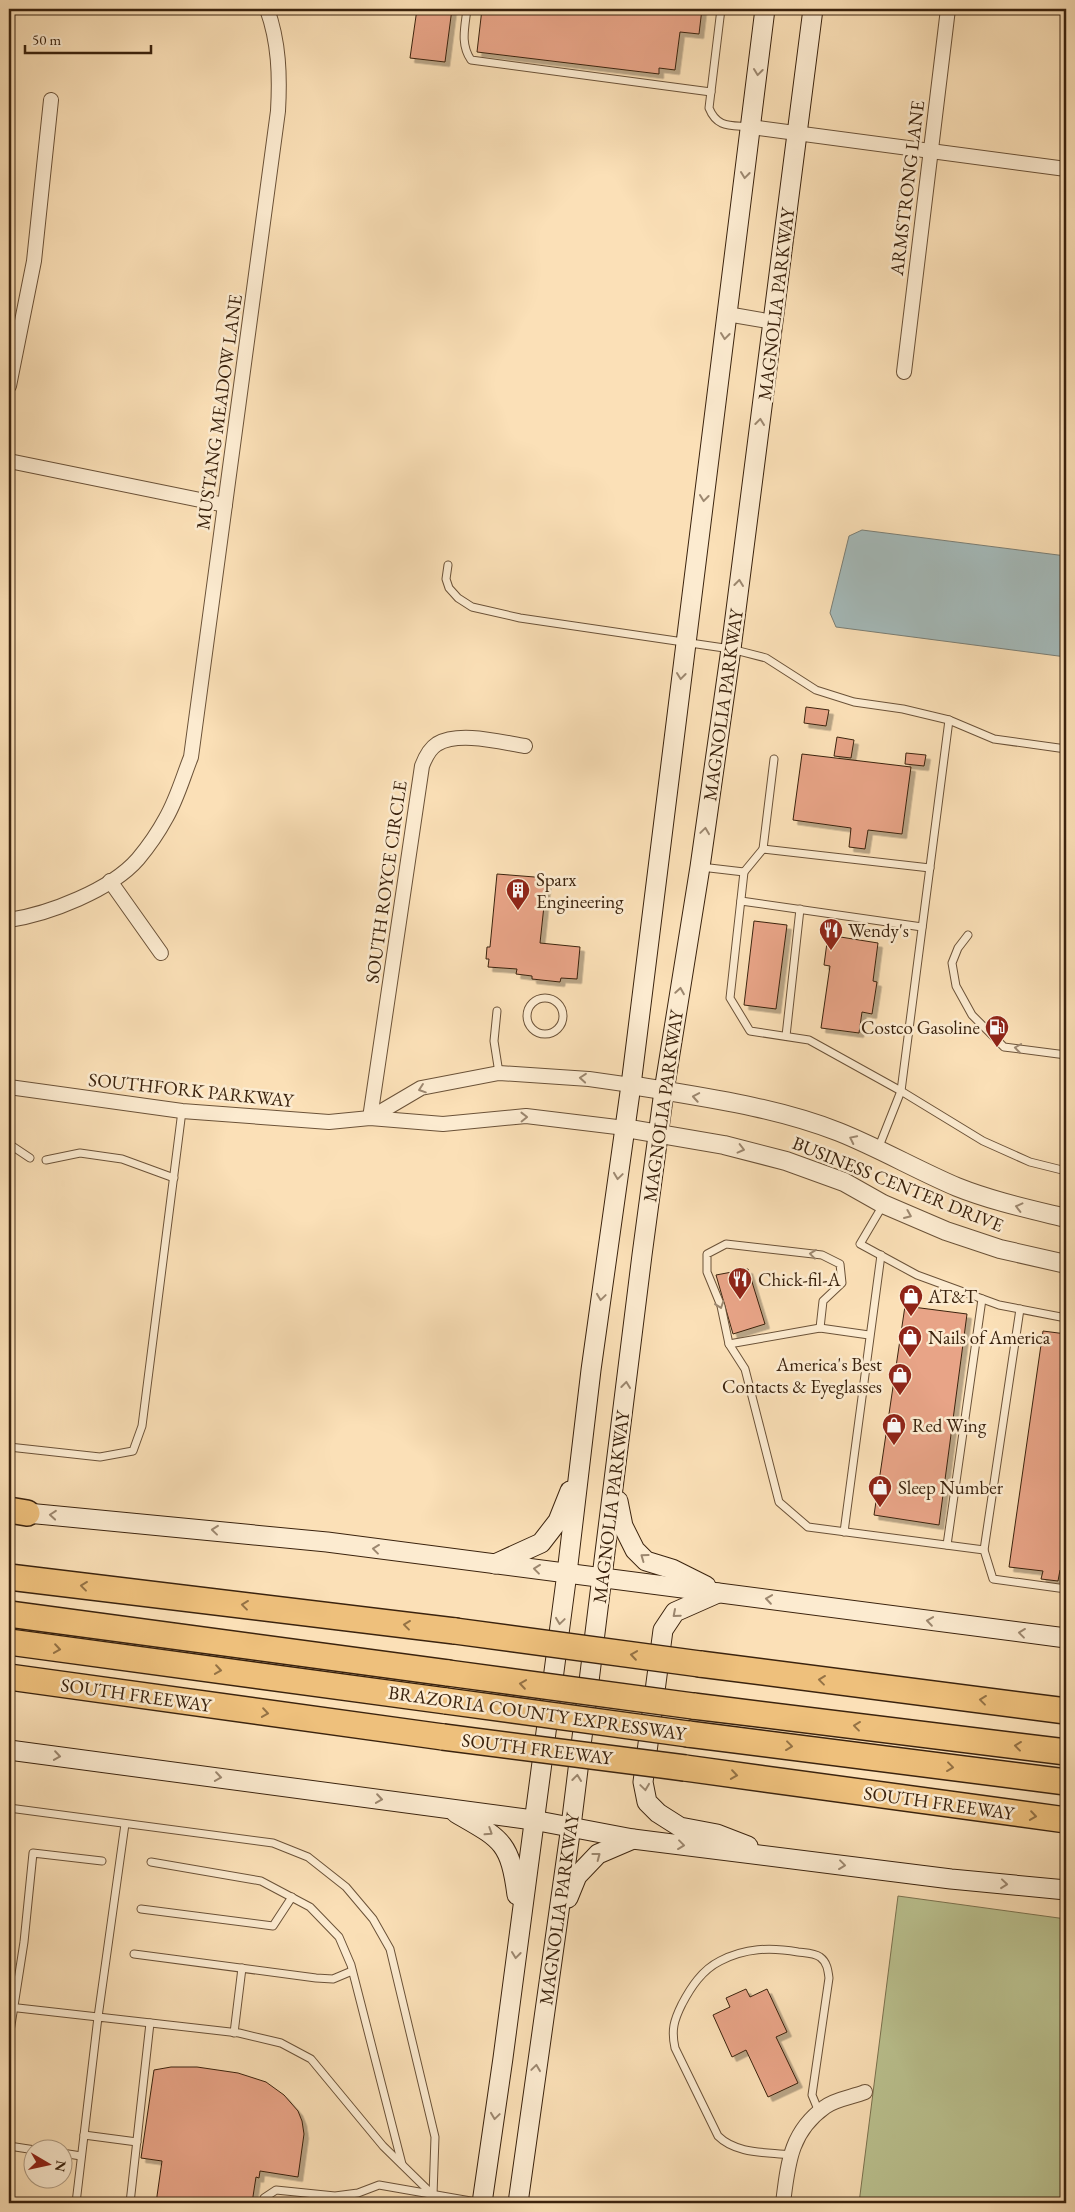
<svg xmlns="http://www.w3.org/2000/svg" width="1075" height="2212" viewBox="0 0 1075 2212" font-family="'EB Garamond',serif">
	<defs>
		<filter id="shadow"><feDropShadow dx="4.5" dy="4.5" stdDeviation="0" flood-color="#0004"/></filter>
	</defs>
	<rect width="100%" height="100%" fill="#fbe0b7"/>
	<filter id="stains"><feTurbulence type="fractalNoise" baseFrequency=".004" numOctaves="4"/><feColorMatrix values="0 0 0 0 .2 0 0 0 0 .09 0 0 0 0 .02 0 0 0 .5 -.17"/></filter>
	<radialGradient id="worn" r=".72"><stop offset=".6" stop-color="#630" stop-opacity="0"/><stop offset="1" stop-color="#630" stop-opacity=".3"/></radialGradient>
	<!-- green -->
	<polygon fill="#bbc391" stroke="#7b7350" points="898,1896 1066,1919 1066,2203 859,2203"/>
	<!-- water -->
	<polygon fill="#a4baba" stroke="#7a7e75" points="862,530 1066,556 1066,657 836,627 830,613 849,536"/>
	<!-- building -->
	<g fill="#e8a487" stroke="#3b230e" filter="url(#shadow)">
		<polygon points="417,9 452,9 445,62 410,58"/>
		<polygon points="482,9 702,9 699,34 680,32 675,70 659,68 659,74 477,52"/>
		<polygon points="806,707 829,710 826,726 804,723"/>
		<polygon points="837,737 854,740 851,758 834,756"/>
		<polygon points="906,753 926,755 924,766 905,764"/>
		<polygon points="802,754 911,767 902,834 868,830 865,849 849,847 851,828 793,820"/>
		<polygon points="497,874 547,878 540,943 580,947 577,979 561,978 560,982 532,979 532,976 516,974 517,969 488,967 489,959 486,959 487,947 490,947"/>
		<polygon points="754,921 787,925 776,1009 744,1005"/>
		<polygon points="828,935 878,943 873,981 877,982 872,1014 862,1012 859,1033 821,1028 830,966 824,965"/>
		<polygon points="748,1269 765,1324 733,1334 716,1275"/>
		<polygon points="905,1306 967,1314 939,1525 874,1515"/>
		<polygon points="1043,1331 1066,1334 1066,1571 1060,1570 1058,1581 1041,1579 1043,1571 1009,1567"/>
		<polygon points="746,1989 750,1997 767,1989 787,2032 776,2037 798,2083 768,2097 746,2050 732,2057 713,2015 730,2007 726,1998"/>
		<polygon points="171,2067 197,2067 238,2073 266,2082 284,2095 298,2111 302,2121 304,2134 298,2177 260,2171 259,2178 256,2177 252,2203 156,2203 162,2161 141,2158 154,2070"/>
	</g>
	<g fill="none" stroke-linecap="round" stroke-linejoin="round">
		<!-- service casing -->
		<g stroke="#6b5238" stroke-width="9">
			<g id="service">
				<path d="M467,9C465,27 460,44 471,60L711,92"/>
				<path d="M721,9L709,108C717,128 730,125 750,127"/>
				<polyline points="448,565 446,579 449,588 458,598 472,607 520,618 731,649 766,658 816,690 854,702 903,709 949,720 994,739 1066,749"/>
				<polyline points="763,849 774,759"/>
				<polyline points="701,867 744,872 763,849 930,868"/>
				<polyline points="744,872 730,998 750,1031 809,1040 901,1091 983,1141 1030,1162 1066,1171"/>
				<polyline points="741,901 922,927"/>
				<polyline points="968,935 958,948 952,963 956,986 972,1015 1004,1047 1066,1055"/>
				<circle cx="545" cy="1016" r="18"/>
				<polyline points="497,1011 494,1041 499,1073"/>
				<polyline points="786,1036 800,909"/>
				<polyline points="9,1144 30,1158"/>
				<polyline points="878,1149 901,1091 949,720"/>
				<polyline points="46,1160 80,1153 122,1159 174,1178"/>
				<polyline points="883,1205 860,1244 917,1275 999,1305 1066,1318"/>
				<polyline points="820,1328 823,1301 842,1283 840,1264 822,1255 726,1244 707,1254 707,1272 721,1306 729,1344 745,1369 779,1502 808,1527 984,1550 993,1579 1066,1589"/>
				<polyline points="729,1344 820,1328 869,1335"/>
				<polyline points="9,1447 100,1457 133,1451 142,1426 182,1111"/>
				<polyline points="844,1532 881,1255"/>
				<polyline points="947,1545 982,1299"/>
				<polyline points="984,1550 1020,1309"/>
				<polyline points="9,1808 273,1843 308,1857 346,1887 373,1919 390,1949 435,2137 433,2195"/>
				<polyline points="151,1862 261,1881 310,1907 339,1937 351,1965 402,2164"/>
				<polyline points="141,1909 273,1926 292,1897"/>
				<polyline points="134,1954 316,1978 333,1979 352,1971"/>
				<polyline points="9,2007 98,2017 125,1824"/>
				<polyline points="234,2033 242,1968"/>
				<polyline points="9,2038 24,1942 33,1853 102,1861"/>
				<polyline points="84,2135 137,2142"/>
				<polyline points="9,2146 35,2150"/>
				<polyline points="62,2153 81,2156"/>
				<path d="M790,2155C766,2152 736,2154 718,2136L675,2048C671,2030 674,2020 682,2004C691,1987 702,1970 720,1961C745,1948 770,1947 798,1952C805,1953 814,1953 820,1957C827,1962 828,1970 829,1978L812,2095L819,2112"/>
				<polyline points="76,2203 98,2017 239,2033 281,2043 311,2059 383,2146 433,2195"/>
				<polyline points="130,2203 150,2023"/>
				<polyline points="264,2203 264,2198 276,2190 335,2196 358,2193 379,2185 482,2203"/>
			</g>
		</g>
		<!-- minor casing -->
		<g stroke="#6b5238" stroke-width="16">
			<g id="minor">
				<polyline points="751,127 1066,169"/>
				<polyline points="727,314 773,322"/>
				<polyline points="904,372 948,9"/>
				<polyline points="9,386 34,261 51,100"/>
				<polyline points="9,461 225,505"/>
				<polyline points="110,881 161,953"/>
				<path d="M9,920C49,914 111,890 138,859C148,847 159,831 166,818C177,799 183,777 191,757L278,111C280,76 279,42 267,9"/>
				<polyline points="9,1087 182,1111 329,1122 370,1118 443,1124 526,1116 625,1128"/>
				<path d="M370,1118L422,766C425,758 429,749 437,744C459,731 500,742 525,746"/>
				<polyline points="370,1118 421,1088 499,1073 589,1079 631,1085"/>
				<path d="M783,2203C788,2164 790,2132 825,2107C835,2099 853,2097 865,2092"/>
			</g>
		</g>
		<!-- tertiary casing -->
		<g stroke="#6b5238" stroke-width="20">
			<g id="tertiary">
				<path d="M631,1085C700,1097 773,1106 839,1132C879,1148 917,1170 957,1187C992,1201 1029,1209 1066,1218"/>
				<polyline points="625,1128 724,1145 786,1161 844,1182 883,1204 946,1231 1000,1249 1066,1264"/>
			</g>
		</g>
		<!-- secondary casing -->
		<g stroke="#3b230e" stroke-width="21">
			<g id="secondary">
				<polyline points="618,1501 623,1526 635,1550 646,1561 672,1569 706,1586"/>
				<polyline points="27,1513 327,1542 1066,1638"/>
				<polyline points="495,1564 541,1543 558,1521 570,1491"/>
				<polyline points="718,1593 675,1612 663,1630 643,1782 647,1802 658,1813 680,1827 717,1834 748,1846"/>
				<polyline points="9,1750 533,1820 633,1839 951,1879 1066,1890"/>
				<path d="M456,1813C501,1839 510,1841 517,1895"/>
				<polyline points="568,1898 577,1876 598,1854 633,1839"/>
				<polyline points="482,2203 503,2058 567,1573 591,1370 631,1085 765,9"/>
				<polyline points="518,2203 571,1826 642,1255 664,1091 700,867 731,649 813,9"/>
			</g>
		</g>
		<!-- motorway casing -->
		<g stroke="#3b230e" stroke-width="28">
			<g id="motorway">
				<polyline points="9,1510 27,1513"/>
				<polyline points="9,1577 455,1631"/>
				<polyline points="9,1614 448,1673"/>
				<polyline points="9,1642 446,1701"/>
				<polyline points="700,1664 1066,1711"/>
				<polyline points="9,1677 443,1737"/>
				<polyline points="693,1706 1066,1752"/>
				<polyline points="688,1734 1066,1782"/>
				<polyline points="685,1768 1066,1820"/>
			</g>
		</g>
		<!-- service -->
		<use href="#service" stroke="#fcebd0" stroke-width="7"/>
		<!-- minor -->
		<use href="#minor" stroke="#fcebd0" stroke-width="14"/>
		<!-- tertiary -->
		<use href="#tertiary" stroke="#fcebd0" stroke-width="18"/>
		<!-- secondary -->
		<use href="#secondary" stroke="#fcebd0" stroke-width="19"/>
		<!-- motorway -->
		<use href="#motorway" stroke="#eec07c" stroke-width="25"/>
		<!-- motorway-bridge casing -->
		<g stroke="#3b230e" stroke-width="28" stroke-linecap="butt">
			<g id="motorway-bridge">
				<polyline points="455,1631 700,1664"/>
				<polyline points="448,1673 693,1706"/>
				<polyline points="446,1701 688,1734"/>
				<polyline points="443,1737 685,1768"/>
			</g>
		</g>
		<!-- motorway-bridge -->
		<use href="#motorway-bridge" stroke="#eec07c" stroke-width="25"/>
	</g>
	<!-- one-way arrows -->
	<defs><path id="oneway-chevron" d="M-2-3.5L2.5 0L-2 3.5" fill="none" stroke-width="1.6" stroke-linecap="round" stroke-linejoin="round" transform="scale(1.25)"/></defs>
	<g stroke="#9c876f">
		<use href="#oneway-chevron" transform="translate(758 72) rotate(97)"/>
		<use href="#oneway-chevron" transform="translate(745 175) rotate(97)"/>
		<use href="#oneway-chevron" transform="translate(725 336) rotate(97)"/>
		<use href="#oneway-chevron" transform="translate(760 422) rotate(-83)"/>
		<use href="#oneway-chevron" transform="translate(704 498) rotate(97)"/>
		<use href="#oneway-chevron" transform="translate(739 583) rotate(-83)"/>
		<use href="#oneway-chevron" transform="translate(681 676) rotate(97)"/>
		<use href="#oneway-chevron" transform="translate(705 831) rotate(-82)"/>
		<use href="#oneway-chevron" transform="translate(680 991) rotate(-81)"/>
		<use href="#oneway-chevron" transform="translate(1018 1048) rotate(-172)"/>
		<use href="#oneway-chevron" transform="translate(583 1078) rotate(-175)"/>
		<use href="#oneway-chevron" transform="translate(422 1089) rotate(161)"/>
		<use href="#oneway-chevron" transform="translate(696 1097) rotate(-170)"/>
		<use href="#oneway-chevron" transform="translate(524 1117) rotate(-1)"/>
		<use href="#oneway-chevron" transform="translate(853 1139) rotate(-154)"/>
		<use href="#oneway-chevron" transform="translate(741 1149) rotate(14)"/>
		<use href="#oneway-chevron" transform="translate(618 1176) rotate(98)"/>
		<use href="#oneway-chevron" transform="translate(1019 1207) rotate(-166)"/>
		<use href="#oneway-chevron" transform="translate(908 1215) rotate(23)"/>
		<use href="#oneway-chevron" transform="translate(813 1254) rotate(-173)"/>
		<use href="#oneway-chevron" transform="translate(601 1297) rotate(98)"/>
		<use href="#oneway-chevron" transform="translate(720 1305) rotate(71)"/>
		<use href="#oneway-chevron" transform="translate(626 1385) rotate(-83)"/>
		<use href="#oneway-chevron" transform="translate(53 1515) rotate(-175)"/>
		<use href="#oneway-chevron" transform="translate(215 1530) rotate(-174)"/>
		<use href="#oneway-chevron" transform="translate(376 1549) rotate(-173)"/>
		<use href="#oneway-chevron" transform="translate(644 1557) rotate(-144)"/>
		<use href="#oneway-chevron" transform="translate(537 1569) rotate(-173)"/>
		<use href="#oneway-chevron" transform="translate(769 1599) rotate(-172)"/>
		<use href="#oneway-chevron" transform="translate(676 1614) rotate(139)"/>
		<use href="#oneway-chevron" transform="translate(560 1621) rotate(98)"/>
		<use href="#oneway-chevron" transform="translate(930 1621) rotate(-172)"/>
		<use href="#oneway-chevron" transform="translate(1022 1633) rotate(-173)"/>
		<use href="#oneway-chevron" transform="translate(57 1756) rotate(8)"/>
		<use href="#oneway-chevron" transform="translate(218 1777) rotate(8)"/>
		<use href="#oneway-chevron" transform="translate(577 1778) rotate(-83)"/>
		<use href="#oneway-chevron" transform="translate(645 1787) rotate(82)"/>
		<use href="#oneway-chevron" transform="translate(379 1799) rotate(8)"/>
		<use href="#oneway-chevron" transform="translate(489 1832) rotate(33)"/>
		<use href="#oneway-chevron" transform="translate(681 1845) rotate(7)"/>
		<use href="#oneway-chevron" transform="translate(597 1856) rotate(-37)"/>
		<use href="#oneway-chevron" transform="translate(842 1865) rotate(7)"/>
		<use href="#oneway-chevron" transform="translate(1004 1884) rotate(6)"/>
		<use href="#oneway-chevron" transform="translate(516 1955) rotate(97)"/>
		<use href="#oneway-chevron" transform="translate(536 2068) rotate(-82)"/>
		<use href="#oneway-chevron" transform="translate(495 2116) rotate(98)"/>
	</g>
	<g stroke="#947245">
		<use href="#oneway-chevron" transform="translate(84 1586) rotate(-173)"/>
		<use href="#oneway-chevron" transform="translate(245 1605) rotate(-173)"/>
		<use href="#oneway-chevron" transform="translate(407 1625) rotate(-173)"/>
		<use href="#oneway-chevron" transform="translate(57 1649) rotate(8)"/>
		<use href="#oneway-chevron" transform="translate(634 1655) rotate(-172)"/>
		<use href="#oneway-chevron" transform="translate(218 1670) rotate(8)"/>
		<use href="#oneway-chevron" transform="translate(822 1680) rotate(-173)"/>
		<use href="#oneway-chevron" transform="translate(523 1684) rotate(-172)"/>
		<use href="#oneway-chevron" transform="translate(983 1700) rotate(-173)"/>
		<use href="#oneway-chevron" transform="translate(265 1713) rotate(8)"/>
		<use href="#oneway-chevron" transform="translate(857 1726) rotate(-173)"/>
		<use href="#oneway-chevron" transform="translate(789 1746) rotate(7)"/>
		<use href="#oneway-chevron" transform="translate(1018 1746) rotate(-173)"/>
		<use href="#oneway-chevron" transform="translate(950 1767) rotate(7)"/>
		<use href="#oneway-chevron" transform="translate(734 1775) rotate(8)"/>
		<use href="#oneway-chevron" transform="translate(1033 1816) rotate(8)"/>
	</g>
	<!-- icons -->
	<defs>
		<g id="building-pin" transform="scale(1.25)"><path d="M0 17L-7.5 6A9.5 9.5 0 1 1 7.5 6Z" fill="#8f2418" stroke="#fcebd0"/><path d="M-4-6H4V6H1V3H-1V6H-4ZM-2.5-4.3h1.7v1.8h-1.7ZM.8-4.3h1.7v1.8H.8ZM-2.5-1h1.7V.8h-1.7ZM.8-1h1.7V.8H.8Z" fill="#fff"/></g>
		<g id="restaurant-pin" transform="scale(1.25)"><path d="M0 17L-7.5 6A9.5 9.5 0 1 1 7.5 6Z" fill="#8f2418" stroke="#fcebd0"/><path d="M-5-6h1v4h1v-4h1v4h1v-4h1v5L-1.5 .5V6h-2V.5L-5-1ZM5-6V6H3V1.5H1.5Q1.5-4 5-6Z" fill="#fff"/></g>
		<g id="fuel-pin" transform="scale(1.25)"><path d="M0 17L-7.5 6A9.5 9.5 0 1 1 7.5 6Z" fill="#8f2418" stroke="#fcebd0"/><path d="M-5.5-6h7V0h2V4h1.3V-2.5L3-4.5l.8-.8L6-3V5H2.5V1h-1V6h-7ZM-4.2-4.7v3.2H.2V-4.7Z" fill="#fff"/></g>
		<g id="shop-pin" transform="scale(1.25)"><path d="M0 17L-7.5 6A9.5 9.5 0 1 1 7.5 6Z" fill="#8f2418" stroke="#fcebd0"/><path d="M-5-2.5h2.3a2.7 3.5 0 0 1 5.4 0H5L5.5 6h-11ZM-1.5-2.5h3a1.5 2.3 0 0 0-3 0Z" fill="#fff"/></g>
	</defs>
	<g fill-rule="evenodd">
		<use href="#building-pin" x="518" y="890"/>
		<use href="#restaurant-pin" x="831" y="930"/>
		<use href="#fuel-pin" x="997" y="1027"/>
		<use href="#restaurant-pin" x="740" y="1279"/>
		<use href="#shop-pin" x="911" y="1296"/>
		<use href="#shop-pin" x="910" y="1337"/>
		<use href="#shop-pin" x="900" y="1375"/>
		<use href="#shop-pin" x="894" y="1425"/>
		<use href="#shop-pin" x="880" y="1487"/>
	</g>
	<g text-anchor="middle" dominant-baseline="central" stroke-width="5" stroke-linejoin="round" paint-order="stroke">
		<!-- street labels -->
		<g font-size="19" fill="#3b230e" stroke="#fcebd0">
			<text transform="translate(907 188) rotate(-83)">ARMSTRONG LANE</text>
			<text transform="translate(776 304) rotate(-83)">MAGNOLIA PARKWAY</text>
			<text transform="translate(219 412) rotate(-82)">MUSTANG MEADOW LANE</text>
			<text transform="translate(723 705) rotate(-82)">MAGNOLIA PARKWAY</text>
			<text transform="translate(386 882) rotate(-82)">SOUTH ROYCE CIRCLE</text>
			<text transform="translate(191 1090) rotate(6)">SOUTHFORK PARKWAY</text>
			<text transform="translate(663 1106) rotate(-82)">MAGNOLIA PARKWAY</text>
			<text transform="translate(898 1184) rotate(22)">BUSINESS CENTER DRIVE</text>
			<text transform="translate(611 1507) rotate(-83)">MAGNOLIA PARKWAY</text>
			<text transform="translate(136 1695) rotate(8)">SOUTH FREEWAY</text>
			<text transform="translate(537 1713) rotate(8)">BRAZORIA COUNTY EXPRESSWAY</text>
			<text transform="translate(537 1749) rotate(7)">SOUTH FREEWAY</text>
			<text transform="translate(939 1803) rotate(8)">SOUTH FREEWAY</text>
			<text transform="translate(559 1909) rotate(-82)">MAGNOLIA PARKWAY</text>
		</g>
		<!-- poi labels -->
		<g font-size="19" fill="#3b230e" stroke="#fcebd0" text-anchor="start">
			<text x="536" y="879">Sparx<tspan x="536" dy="22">Engineering</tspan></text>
			<text x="848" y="930">Wendy's</text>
			<text x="980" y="1027" text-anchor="end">Costco Gasoline</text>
			<text x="758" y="1279">Chick-fil-A</text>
			<text x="928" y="1296">AT&amp;T</text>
			<text x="928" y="1337">Nails of America</text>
			<text x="882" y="1364" text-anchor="end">America's Best<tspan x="882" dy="22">Contacts &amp; Eyeglasses</tspan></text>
			<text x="912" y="1425">Red Wing</text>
			<text x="898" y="1487">Sleep Number</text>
		</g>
	</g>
	<!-- margin -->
	<rect width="1075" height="2212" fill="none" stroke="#fbe0b7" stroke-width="30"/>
	<rect x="10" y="10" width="1055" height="2192" fill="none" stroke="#3b230e" stroke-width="2.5"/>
	<rect x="15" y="15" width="1045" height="2182" fill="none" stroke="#3b230e"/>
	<!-- north arrow -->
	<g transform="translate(48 2164) rotate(99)"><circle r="24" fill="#fcebd0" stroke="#af9b82"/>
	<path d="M0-4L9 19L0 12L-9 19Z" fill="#8f2418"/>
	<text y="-8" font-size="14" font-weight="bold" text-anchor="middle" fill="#3b230e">N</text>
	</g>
	<!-- scale -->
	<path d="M25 45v8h126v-8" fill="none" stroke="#3b230e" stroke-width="2.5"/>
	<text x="32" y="45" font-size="15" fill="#3b230e" stroke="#fcebd0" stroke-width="4" paint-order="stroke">50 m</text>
	<rect width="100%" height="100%" filter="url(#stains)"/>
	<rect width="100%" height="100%" fill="url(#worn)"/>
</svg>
